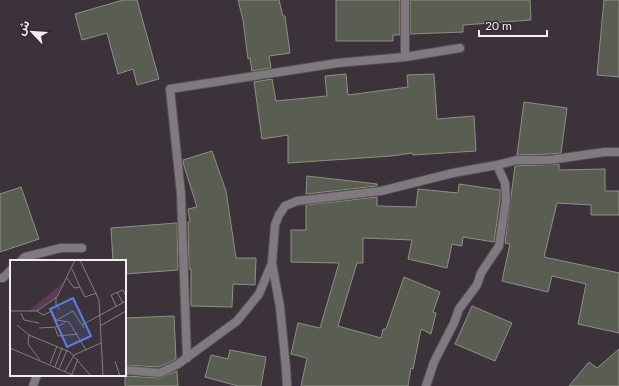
<svg xmlns="http://www.w3.org/2000/svg" width="619" height="386" viewBox="0 0 619 386" font-family="Lato,'Noto Sans Arabic',sans-serif">
	<rect width="100%" height="100%" fill="#3c333a"/>
	<!-- building -->
	<g fill="#5a5d52" stroke="#8d9084">
		<polygon points="123,0 137,0 159,79 137,85 133,69 118,74 107,33 82,40 75,14"/>
		<polygon points="238,0 279,0 283,16 285,16 290,53 269,56 271,68 252,71 250,58 248,59 243,20"/>
		<polygon points="336,0 400,0 400,35 393,35 393,41 336,41"/>
		<polygon points="410,0 530,0 531,20 463,25 463,32 410,34"/>
		<polygon points="604,0 619,0 619,77 597,75"/>
		<polygon points="346,74 348,95 408,87 407,75 434,74 437,119 474,116 476,151 413,155 412,153 391,156 288,163 288,135 262,139 254,82 272,79 276,101 327,96 325,76"/>
		<polygon points="524,102 567,108 561,153 549,154 517,155"/>
		<polygon points="212,151 226,191 236,258 256,258 255,285 233,284 232,307 191,306 191,269 189,269 188,222 190,222 188,209 197,207 184,166 183,160"/>
		<polygon points="559,164 559,170 605,169 605,191 619,191 619,215 591,215 591,205 557,203 544,257 619,273 619,333 578,324 586,284 552,276 548,292 502,281 510,244 505,243 515,166"/>
		<polygon points="307,176 377,184 377,186 306,194"/>
		<polygon points="459,184 500,190 500,200 494,242 463,237 462,246 452,244 447,268 408,259 412,240 363,238 363,263 357,263 338,326 381,338 383,329 386,329 404,277 440,292 433,312 436,313 431,334 421,329 413,369 411,368 408,386 301,386 307,358 291,354 298,323 320,328 339,263 291,262 291,230 306,230 306,205 377,197 377,206 416,207 418,189 458,193"/>
		<polygon points="21,187 39,239 0,252 0,194"/>
		<polygon points="177,223 178,270 125,274 125,261 113,261 111,228"/>
		<polygon points="472,306 512,323 495,361 455,344"/>
		<polygon points="174,316 176,359 159,367 125,365 125,318"/>
		<polygon points="619,349 619,386 569,386 589,362 597,368"/>
		<polygon points="230,350 266,357 261,386 238,386 205,377 211,355 228,359"/>
		<polygon points="177,371 178,386 125,386 125,376 160,378"/>
	</g>
	<g fill="none" stroke-linecap="round" stroke-linejoin="round">
		<!-- minor casing -->
		<g stroke="#595157" stroke-width="10">
			<g id="minor">
				<polyline points="405,57 405,0"/>
				<polyline points="21,261 25,257 61,248 82,248"/>
				<polyline points="272,263 280,307 286,368 287,386"/>
				<polyline points="0,278 3,278 11,270"/>
				<polyline points="187,358 181,194 170,89 338,63 405,57 460,48"/>
				<polyline points="125,370 160,373 178,364 237,321 259,294 272,263 275,225 279,215 285,206 297,201 381,191 453,173 497,165 517,160 549,160 605,152 619,152"/>
				<polyline points="33,386 37,375"/>
				<polyline points="426,386 434,362 454,323 459,309 477,285 481,273 499,246 506,200 505,183 497,165"/>
			</g>
		</g>
		<!-- minor -->
		<use href="#minor" stroke="#7f7a7e" stroke-width="8"/>
	</g>
	<!-- overview -->
	<g transform="translate(10 260)">
		<rect width="116" height="116" fill="#3c333a"/>
		<path d="M54,22L46,37L26,51H19Z" fill="#5c3c57"/>
		<path fill="none" stroke="#857d83" stroke-width="1" d="M65,0L47,37L27,51L33,55L42,51L46,60L59,62L76,90M70,0L89,40L93,116M62,9L70,27M57,18L64,28L70,27L75,37L87,33M107,32L113,43M46,37V45L50,50M106,46L101,35L113,30L116,36M0,51H27M11,53L14,60L29,63M47,60L63,51L74,68M7,65L19,75L60,92L81,116M72,65L116,41M90,66L116,51M29,68L46,67L55,63M45,68L48,76L68,74M19,75L18,84L30,100M0,88L65,116M105,101L110,116M40,104L47,86M45,107L52,88M49,109L57,90M55,111L64,95L91,83M62,114L68,99"/>
		<path fill="#5d7ee0" fill-opacity="0.15" stroke="#5d7ee0" stroke-width="2" d="M63,38L81,76L57,87L40,49Z"/>
		<rect width="116" height="116" fill="none" stroke="#f3edf1" stroke-width="2"/>
	</g>
	<!-- north arrow -->
	<g transform="translate(32 32) rotate(295)" stroke="#322930" stroke-width="3" paint-order="stroke">
	<path d="M0-3L7 15L0 10L-7 15Z" fill="#f3edf1"/>
	<text y="-6" font-size="11" font-weight="bold" text-anchor="middle" fill="#f3edf1">ش</text>
	</g>
	<!-- scale -->
	<path d="M479 30v6h68v-6" fill="none" stroke="#f3edf1" stroke-width="2"/>
	<text x="485" y="30" font-size="12" fill="#f3edf1" stroke="#322930" stroke-width="3" paint-order="stroke">20 m</text>
</svg>
